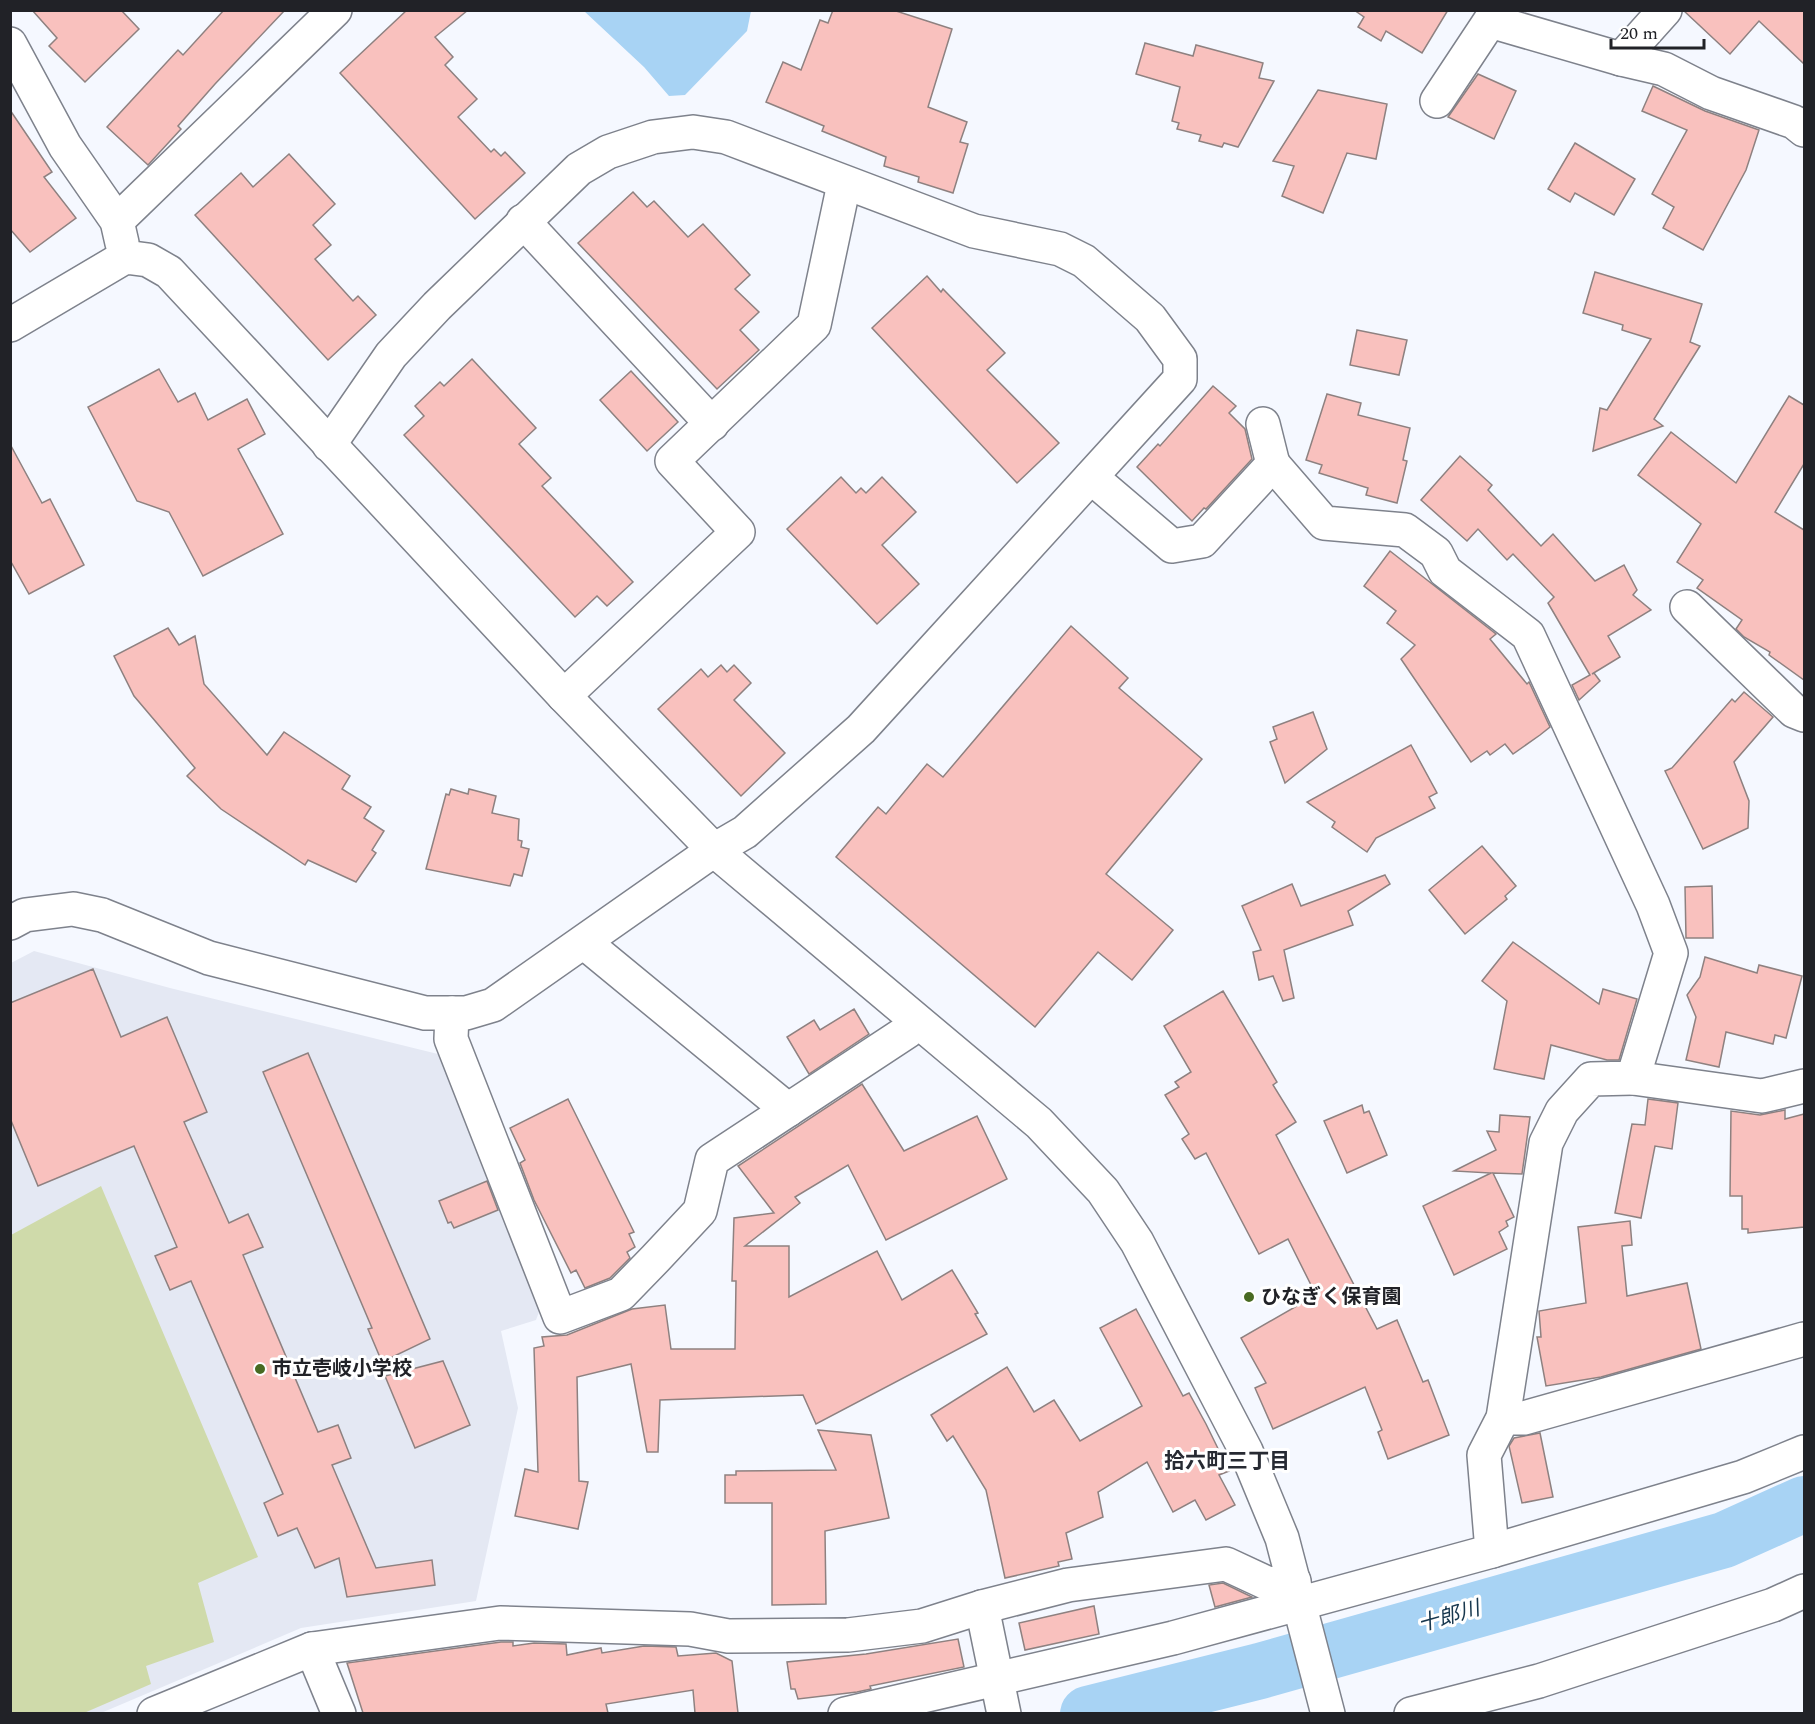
<svg xmlns="http://www.w3.org/2000/svg" width="1815" height="1724" viewBox="0 0 1815 1724" font-family="Spectral,'Noto Sans JP',serif">
	<rect width="100%" height="100%" fill="#f5f8ff"/>
	<!-- built -->
	<polygon fill="#e4e8f3" points="34,951 170,988 446,1056 543,1301 536,1320 501,1331 518,1408 476,1601 301,1628 101,1713 11,1714 11,963"/>
	<!-- green -->
	<polygon fill="#cfdaaa" points="101,1186 258,1557 198,1583 214,1642 146,1666 151,1684 84,1713 11,1713 11,1235"/>
	<!-- water -->
	<polygon fill="#a8d3f4" points="584,11 751,11 747,31 685,95 669,96 644,67"/>
	<g fill="none" stroke-linecap="round" stroke-linejoin="round">
		<!-- river -->
		<polyline stroke="#a8d3f4" stroke-width="56" points="1088,1714 1260,1671 1724,1540 1804,1504"/>
	</g>
	<!-- building -->
	<g fill="#f9c1be" stroke="#8e8180" stroke-width="1.5">
		<polygon points="32,10 121,10 139,29 85,82 49,46 57,38"/>
		<polygon points="224,10 285,10 215,84 178,126 181,129 148,165 107,127 178,50 183,55"/>
		<polygon points="407,10 468,10 435,37 453,57 445,65 477,99 458,117 491,152 494,149 501,156 505,152 525,173 475,219 340,73"/>
		<polygon points="833,10 893,10 952,29 928,107 967,122 960,142 968,144 953,193 918,182 919,177 884,166 886,157 822,131 824,126 766,102 783,62 801,70 820,20 828,23"/>
		<polygon points="1354,10 1448,10 1422,53 1386,31 1381,41 1358,27 1364,17"/>
		<polygon points="1683,10 1804,10 1804,64 1759,21 1730,54"/>
		<polygon points="1145,43 1193,56 1196,45 1263,63 1259,78 1274,81 1238,147 1224,143 1222,147 1199,141 1201,135 1177,129 1179,123 1172,121 1180,87 1136,74"/>
		<polygon points="1478,74 1516,91 1494,139 1448,117"/>
		<polygon points="1653,86 1705,111 1759,130 1746,170 1703,250 1663,228 1674,207 1652,194 1687,130 1642,111"/>
		<polygon points="1318,90 1387,104 1376,159 1347,153 1323,213 1282,196 1294,166 1273,161"/>
		<polygon points="10,110 52,172 44,177 76,218 30,252 10,229"/>
		<polygon points="1575,143 1635,179 1614,215 1575,193 1570,202 1548,189"/>
		<polygon points="289,154 335,204 313,225 331,245 315,259 353,301 358,296 376,315 328,360 195,215 241,173 253,187"/>
		<polygon points="633,192 647,207 654,201 688,237 703,224 750,275 735,289 759,312 740,330 759,350 717,389 578,243"/>
		<polygon points="1595,272 1702,304 1690,342 1700,346 1654,419 1663,426 1593,451 1600,408 1607,410 1651,339 1622,330 1623,325 1583,313"/>
		<polygon points="927,276 941,292 943,289 1005,353 987,370 1059,443 1017,483 872,328"/>
		<polygon points="1357,330 1407,340 1399,375 1350,365"/>
		<polygon points="472,359 536,428 519,444 551,478 542,486 633,582 607,606 597,596 575,617 404,435 424,416 415,406 440,382 444,386"/>
		<polygon points="159,369 178,402 195,393 208,420 247,399 265,434 238,449 283,534 203,576 169,512 137,501 88,407"/>
		<polygon points="631,371 678,422 647,451 600,400"/>
		<polygon points="1213,386 1236,406 1229,413 1245,429 1252,459 1206,509 1204,508 1192,521 1137,467 1158,444 1160,446"/>
		<polygon points="1327,394 1361,403 1358,415 1410,428 1403,460 1407,461 1397,503 1366,495 1368,488 1319,473 1322,465 1306,460"/>
		<polygon points="1789,396 1804,405 1804,464 1775,512 1804,530 1804,680 1769,655 1770,652 1744,637 1736,629 1742,620 1697,588 1703,580 1677,562 1701,524 1638,475 1671,432 1736,483"/>
		<polygon points="10,444 42,503 50,499 84,565 29,594 10,560"/>
		<polygon points="1460,456 1492,485 1488,490 1541,546 1553,534 1595,581 1624,565 1637,590 1633,595 1651,610 1608,636 1620,657 1592,674 1594,673 1600,681 1579,700 1572,685 1590,675 1548,603 1554,597 1513,554 1507,560 1478,529 1467,541 1421,500"/>
		<polygon points="841,477 856,493 861,488 866,493 882,477 916,512 882,545 919,584 877,624 787,529"/>
		<polygon points="1390,551 1496,634 1490,639 1527,684 1529,682 1550,727 1540,735 1513,754 1505,744 1490,755 1487,751 1471,762 1401,659 1415,645 1387,623 1396,611 1364,586"/>
		<polygon points="1071,626 1128,678 1119,688 1202,759 1106,874 1173,930 1132,980 1098,952 1035,1027 836,857 878,807 886,814 927,764 943,777"/>
		<polygon points="168,628 179,645 195,636 204,684 267,755 284,732 350,776 342,789 371,807 364,818 384,831 372,850 376,853 356,882 308,860 305,865 221,809 187,776 195,768 134,696 114,656"/>
		<polygon points="721,665 727,672 734,665 751,683 734,700 785,753 741,796 658,709 701,669 708,677"/>
		<polygon points="1744,692 1773,717 1734,762 1749,801 1748,828 1703,849 1665,771 1672,768 1732,699 1735,702"/>
		<polygon points="1313,712 1327,749 1285,783 1270,742 1277,739 1273,727"/>
		<polygon points="1411,745 1437,793 1429,797 1435,808 1376,838 1367,852 1332,827 1335,822 1307,802"/>
		<polygon points="451,789 468,794 469,789 496,796 492,813 519,819 518,840 522,841 521,847 529,849 522,876 514,874 510,886 426,869 446,794 449,795"/>
		<polygon points="1482,846 1516,886 1505,896 1507,899 1465,934 1429,890"/>
		<polygon points="1385,875 1390,884 1348,911 1353,925 1284,950 1294,998 1283,1001 1273,976 1259,980 1253,952 1261,950 1242,906 1292,884 1301,906"/>
		<polygon points="1712,886 1713,938 1686,938 1685,887"/>
		<polygon points="1513,942 1599,1004 1603,989 1637,999 1619,1060 1607,1060 1551,1045 1544,1079 1494,1069 1507,1001 1482,981"/>
		<polygon points="1705,957 1757,973 1759,965 1802,976 1786,1038 1775,1035 1773,1044 1726,1032 1719,1067 1686,1060 1696,1017 1687,995 1700,977"/>
		<polygon points="93,969 121,1037 167,1017 207,1112 184,1122 229,1223 248,1214 263,1247 243,1255 318,1432 338,1425 351,1458 332,1465 376,1568 432,1560 435,1585 347,1597 339,1558 315,1568 297,1528 278,1536 264,1503 283,1494 191,1281 170,1290 155,1256 177,1247 134,1146 38,1186 10,1118 10,1003"/>
		<polygon points="1223,991 1277,1082 1273,1085 1296,1122 1276,1135 1377,1329 1397,1320 1423,1382 1428,1380 1449,1435 1388,1459 1378,1432 1382,1430 1365,1387 1273,1429 1255,1388 1266,1383 1241,1338 1316,1295 1288,1239 1259,1254 1206,1153 1195,1159 1182,1139 1189,1134 1165,1095 1179,1087 1175,1082 1191,1072 1164,1026"/>
		<polygon points="854,1009 869,1034 809,1074 787,1037 814,1020 820,1030"/>
		<polygon points="308,1053 430,1339 382,1362 368,1329 372,1328 263,1072"/>
		<polygon points="862,1084 904,1151 977,1116 1007,1179 886,1240 848,1165 795,1197 800,1203 745,1246 789,1246 789,1297 877,1251 902,1300 952,1270 978,1313 975,1314 987,1334 816,1424 803,1395 660,1400 658,1452 647,1452 631,1364 577,1377 579,1481 588,1482 578,1529 515,1516 525,1469 538,1472 534,1348 544,1346 542,1337 567,1335 632,1309 665,1305 671,1349 735,1349 736,1281 732,1281 734,1218 774,1213 738,1166"/>
		<polygon points="568,1099 634,1232 629,1234 635,1247 627,1252 630,1258 610,1278 585,1288 576,1270 571,1273 534,1200 520,1163 525,1160 510,1128"/>
		<polygon points="1648,1099 1678,1103 1672,1149 1655,1146 1641,1218 1615,1213 1632,1124 1645,1125"/>
		<polygon points="1362,1105 1364,1113 1369,1111 1387,1155 1347,1173 1324,1121"/>
		<polygon points="1785,1110 1785,1119 1804,1114 1804,1227 1748,1233 1748,1229 1742,1229 1742,1196 1730,1196 1731,1111 1760,1115"/>
		<polygon points="1500,1115 1530,1117 1522,1174 1493,1173 1514,1217 1506,1221 1508,1226 1499,1232 1507,1249 1454,1275 1423,1206 1491,1173 1454,1171 1496,1150 1487,1131 1499,1132"/>
		<polygon points="487,1181 498,1210 454,1228 451,1222 448,1223 439,1201"/>
		<polygon points="1630,1221 1632,1245 1622,1246 1627,1296 1687,1283 1701,1349 1601,1377 1546,1386 1537,1337 1541,1337 1539,1311 1586,1303 1578,1227"/>
		<polygon points="1136,1309 1183,1396 1189,1393 1206,1424 1229,1471 1219,1475 1235,1505 1206,1520 1195,1500 1173,1512 1147,1462 1098,1492 1103,1517 1066,1533 1072,1559 1058,1562 1059,1566 1005,1578 986,1490 953,1436 947,1441 931,1415 1007,1367 1034,1412 1054,1400 1080,1441 1142,1406 1100,1328"/>
		<polygon points="443,1361 470,1425 415,1448 385,1376"/>
		<polygon points="818,1430 871,1435 889,1518 825,1531 826,1604 772,1605 772,1503 725,1503 725,1475 736,1475 736,1471 836,1470"/>
		<polygon points="1540,1433 1553,1497 1522,1503 1509,1446 1514,1438"/>
		<polygon points="1223,1583 1252,1597 1215,1607 1209,1585"/>
		<polygon points="1094,1606 1099,1634 1025,1650 1019,1623"/>
		<polygon points="958,1639 964,1667 870,1686 871,1689 857,1692 798,1699 795,1689 791,1689 787,1662 866,1654"/>
		<polygon points="501,1642 513,1642 513,1646 534,1643 566,1644 567,1655 601,1648 602,1653 644,1646 676,1647 678,1656 716,1653 732,1661 738,1713 695,1713 693,1690 606,1704 608,1713 363,1713 347,1663"/>
	</g>
	<g fill="none" stroke-linecap="round" stroke-linejoin="round">
		<!-- street casing -->
		<g stroke="#7e828c" stroke-width="36">
			<g id="street">
				<polyline points="10,44 65,146 117,221 122,243"/>
				<polyline points="1621,59 1665,10"/>
				<polyline points="1437,101 1490,21 1621,59 1664,69 1711,93 1794,122 1804,130"/>
				<polyline points="117,221 335,10"/>
				<polyline points="523,221 712,424"/>
				<polyline points="329,445 391,355 437,306 579,169 608,152 653,137 693,132 726,137 974,231 1060,249 1084,261 1150,318 1180,359 1180,379 861,729 745,832 714,850"/>
				<polyline points="1091,477 1172,546 1202,541 1273,464 1263,424"/>
				<polyline points="1687,607 1794,711 1804,715"/>
				<polyline points="564,696 738,532 672,461 814,325 844,184"/>
				<polyline points="585,943 788,1110"/>
				<polyline points="452,1013 451,1039 560,1317 621,1294 655,1259 700,1211 712,1160 908,1031 915,1020"/>
				<polyline points="1633,1078 1762,1096 1804,1086"/>
				<polyline points="1503,1418 1524,1418 1804,1339"/>
				<polyline points="1492,1551 1743,1477 1804,1452"/>
				<polyline points="982,1607 1004,1714"/>
				<polyline points="312,1649 339,1714"/>
				<polyline points="154,1714 312,1649 500,1623 690,1629 728,1636 848,1635 922,1626 982,1607 1068,1585 1226,1564 1269,1584 1294,1581"/>
				<polyline points="845,1714 1173,1638 1492,1551 1484,1455 1503,1418 1546,1143 1562,1111 1591,1079 1633,1078 1671,953 1653,905 1528,635 1445,571 1436,553 1405,530 1324,523 1273,464"/>
			</g>
		</g>
		<!-- secondary casing -->
		<g stroke="#7e828c" stroke-width="36">
			<g id="secondary">
				<polyline points="10,325 125,257 148,260 169,272 564,696 714,850 1039,1123 1103,1191 1137,1242 1246,1451 1282,1538 1328,1714"/>
				<polyline points="10,923 25,915 73,909 102,915 209,958 425,1013 466,1013 493,1005 714,850"/>
				<polyline points="1411,1714 1539,1681 1773,1605 1804,1591"/>
			</g>
		</g>
		<!-- street -->
		<use href="#street" stroke="#fff" stroke-width="33"/>
		<!-- secondary -->
		<use href="#secondary" stroke="#fff" stroke-width="33"/>
	</g>
	<!-- markers -->
	<g fill="#486a22" stroke="#fff" stroke-width="2">
		<circle cx="1249" cy="1297" r="6"/>
		<circle cx="260" cy="1369" r="6"/>
	</g>
	<g text-anchor="middle" dominant-baseline="central" stroke-width="6" stroke-linejoin="round" paint-order="stroke">
		<!-- poi labels -->
		<g font-size="20" font-weight="bold" fill="#212227" stroke="#fff" text-anchor="start">
			<text x="1261" y="1297">ひなぎく保育園</text>
			<text x="272" y="1369">市立壱岐小学校</text>
		</g>
		<!-- neighbourhood labels -->
		<g font-size="21" font-weight="bold" fill="#272a32" stroke="#fff">
			<text x="1227" y="1462">拾六町三丁目</text>
		</g>
		<!-- water labels -->
		<g font-size="21" font-style="italic" fill="#17374e" stroke="#fff">
			<text transform="translate(1449 1617) rotate(-16)">十郎川</text>
		</g>
	</g>
	<!-- border -->
	<rect width="1815" height="1724" fill="none" stroke="#212227" stroke-width="24"/>
	<!-- scale -->
	<path d="M1611 39v9h93v-9" fill="none" stroke="#212227" stroke-width="3"/>
	<text x="1620" y="39" font-size="18" fill="#212227" stroke="#ffffff" stroke-width="4.5" paint-order="stroke">20 m</text>
</svg>
